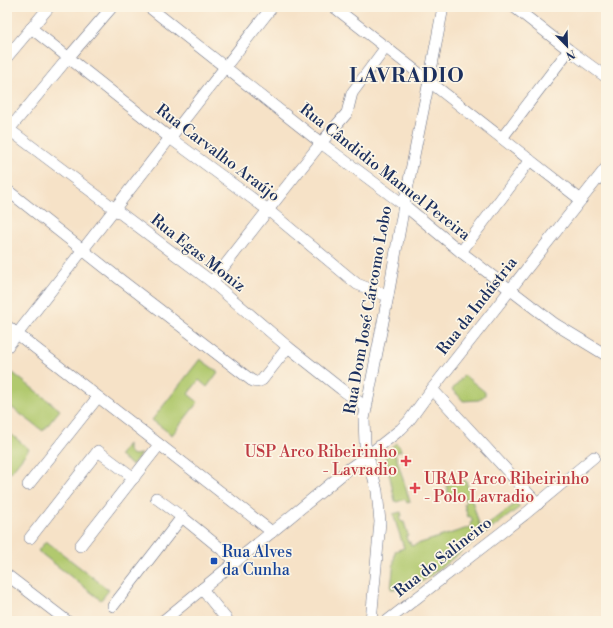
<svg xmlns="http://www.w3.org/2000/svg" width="613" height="628" viewBox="0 0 613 628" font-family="'Libre Bodoni',serif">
	<rect width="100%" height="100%" fill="#fcf5e5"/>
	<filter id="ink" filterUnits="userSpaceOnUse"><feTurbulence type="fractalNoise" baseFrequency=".025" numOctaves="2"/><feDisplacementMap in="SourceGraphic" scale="8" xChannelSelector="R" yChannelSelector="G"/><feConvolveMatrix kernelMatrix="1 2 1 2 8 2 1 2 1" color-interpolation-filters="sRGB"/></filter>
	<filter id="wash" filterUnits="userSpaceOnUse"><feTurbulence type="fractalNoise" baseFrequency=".012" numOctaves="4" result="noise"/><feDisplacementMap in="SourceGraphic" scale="16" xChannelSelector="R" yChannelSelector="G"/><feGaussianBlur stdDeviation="0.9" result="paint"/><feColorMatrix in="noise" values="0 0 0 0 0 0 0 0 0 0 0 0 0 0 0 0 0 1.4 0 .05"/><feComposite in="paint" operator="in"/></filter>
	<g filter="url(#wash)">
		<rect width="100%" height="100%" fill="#f6e2c7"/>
		<!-- green -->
		<g fill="#b1c96e" stroke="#667c66">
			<polygon points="200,359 218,372 207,387 199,380 188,394 198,402 172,435 152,420"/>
			<polygon points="13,373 60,410 43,431 7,404 7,381"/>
			<polygon points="464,375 485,392 485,395 479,400 463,401 458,395 452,390"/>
			<polygon points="7,431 29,449 11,472 7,469"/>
			<polygon points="396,443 400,447 401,451 395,453 410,502 407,503 405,499 397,502 395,501 385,454 385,452"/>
			<polygon points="128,444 128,451 133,455 141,454 132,465 119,456"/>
			<polygon points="463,480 466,481 480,527 489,524 516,503 520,507 414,588 391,589 395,551 404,548 393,514 401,512 402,516 400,516 400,520 402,522 404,522 408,535 406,536 407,540 408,542 410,542 411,546 471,527 470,523 472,522 472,519 470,516 468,517 464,504 466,502 464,497 462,497 461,493 449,496 446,485"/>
			<polygon points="46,541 109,590 101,600 38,551"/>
		</g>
	</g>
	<g filter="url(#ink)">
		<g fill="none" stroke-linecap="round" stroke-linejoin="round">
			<!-- minor casing -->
			<g stroke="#686e83" stroke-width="12">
				<g id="minor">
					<polyline points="149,7 321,143 404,205 461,252 555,324 606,355"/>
					<polyline points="334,7 581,200"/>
					<polyline points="514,7 569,50 606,77"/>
					<polyline points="31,28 170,138 268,210 357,284 388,296"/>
					<polyline points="7,57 49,7"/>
					<polyline points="7,128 212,282 288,347 341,389 366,407"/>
					<polyline points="7,132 68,58 112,7"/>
					<polyline points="502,138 569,50"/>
					<path d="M7,190L117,277L251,380C256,383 258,382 262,380L288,347"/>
					<polyline points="461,252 530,160"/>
					<polyline points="212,282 268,210 321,143 347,113 352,93 386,47"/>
					<polyline points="7,326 272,532"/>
					<polyline points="7,347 272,7"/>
					<polyline points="432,389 538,504"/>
					<polyline points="28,485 98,397"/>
					<polyline points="156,498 182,517 236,561"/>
					<polyline points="30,538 98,451 134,478"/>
					<polyline points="80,546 159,445"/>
					<polyline points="7,575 67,621"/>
					<polyline points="202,589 228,621"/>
					<polyline points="113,606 182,517"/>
					<polyline points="163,621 350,468 367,456 401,429 408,422 432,389 606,168"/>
					<polyline points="371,621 380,522 377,491 365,444 364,419 388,296 404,205 429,81 443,7"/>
					<polyline points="387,621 524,515 594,457"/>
				</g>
			</g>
			<!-- minor -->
			<use href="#minor" stroke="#fff" stroke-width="11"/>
		</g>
	</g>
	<!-- markers -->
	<g fill="#e0444e" stroke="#fcf5e5" stroke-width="1.5">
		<path d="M404 455h4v4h4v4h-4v4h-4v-4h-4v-4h4z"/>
		<path d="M413 482h4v4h4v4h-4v4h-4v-4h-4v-4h4z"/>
	</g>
	<rect fill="#1a4fb4" stroke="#fcf5e5" stroke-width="1.5" x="210" y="557" width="8" height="8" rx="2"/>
	<g text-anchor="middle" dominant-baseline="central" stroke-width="3.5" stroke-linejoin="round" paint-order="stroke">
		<!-- street labels -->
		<g font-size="16" fill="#1b2f5e" stroke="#fcf5e5">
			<text transform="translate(218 153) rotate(37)">Rua Carvalho Araújo</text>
			<text transform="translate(385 172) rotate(38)">Rua Cândidio Manuel Pereira</text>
			<text transform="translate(198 253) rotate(38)">Rua Egas Moniz</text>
			<text transform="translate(477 306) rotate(-52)">Rua da Indústria</text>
			<text transform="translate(368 310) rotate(-80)">Rua Dom José Cárcomo Lobo</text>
			<text transform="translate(443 557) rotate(-38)">Rua do Salineiro</text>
		</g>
		<!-- health labels -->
		<g font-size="16" fill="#be3a42" stroke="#fcf5e5" text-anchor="end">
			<text x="397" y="452">USP Arco Ribeirinho<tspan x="397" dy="18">- Lavradio</tspan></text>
			<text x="424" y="479" text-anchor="start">URAP Arco Ribeirinho<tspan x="424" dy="18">- Polo Lavradio</tspan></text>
		</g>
		<!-- transit labels -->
		<g font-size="16" fill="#164399" stroke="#fcf5e5" text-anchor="start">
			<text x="222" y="552">Rua Alves<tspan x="222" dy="18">da Cunha</tspan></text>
		</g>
		<!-- district labels -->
		<g font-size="20" font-weight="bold" letter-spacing="1" fill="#1b2f5e" stroke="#fcf5e5">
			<text x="407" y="76">LAVRADIO</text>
		</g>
	</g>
	<!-- margin -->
	<rect width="613" height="628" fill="none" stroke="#fcf5e5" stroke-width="24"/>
	<!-- north arrow -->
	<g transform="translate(567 46) rotate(157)" stroke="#fcf5e5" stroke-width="3" paint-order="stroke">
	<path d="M0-3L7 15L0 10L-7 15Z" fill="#1b2f5e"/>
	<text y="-6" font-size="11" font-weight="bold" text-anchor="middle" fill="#1b2f5e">N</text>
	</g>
</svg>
